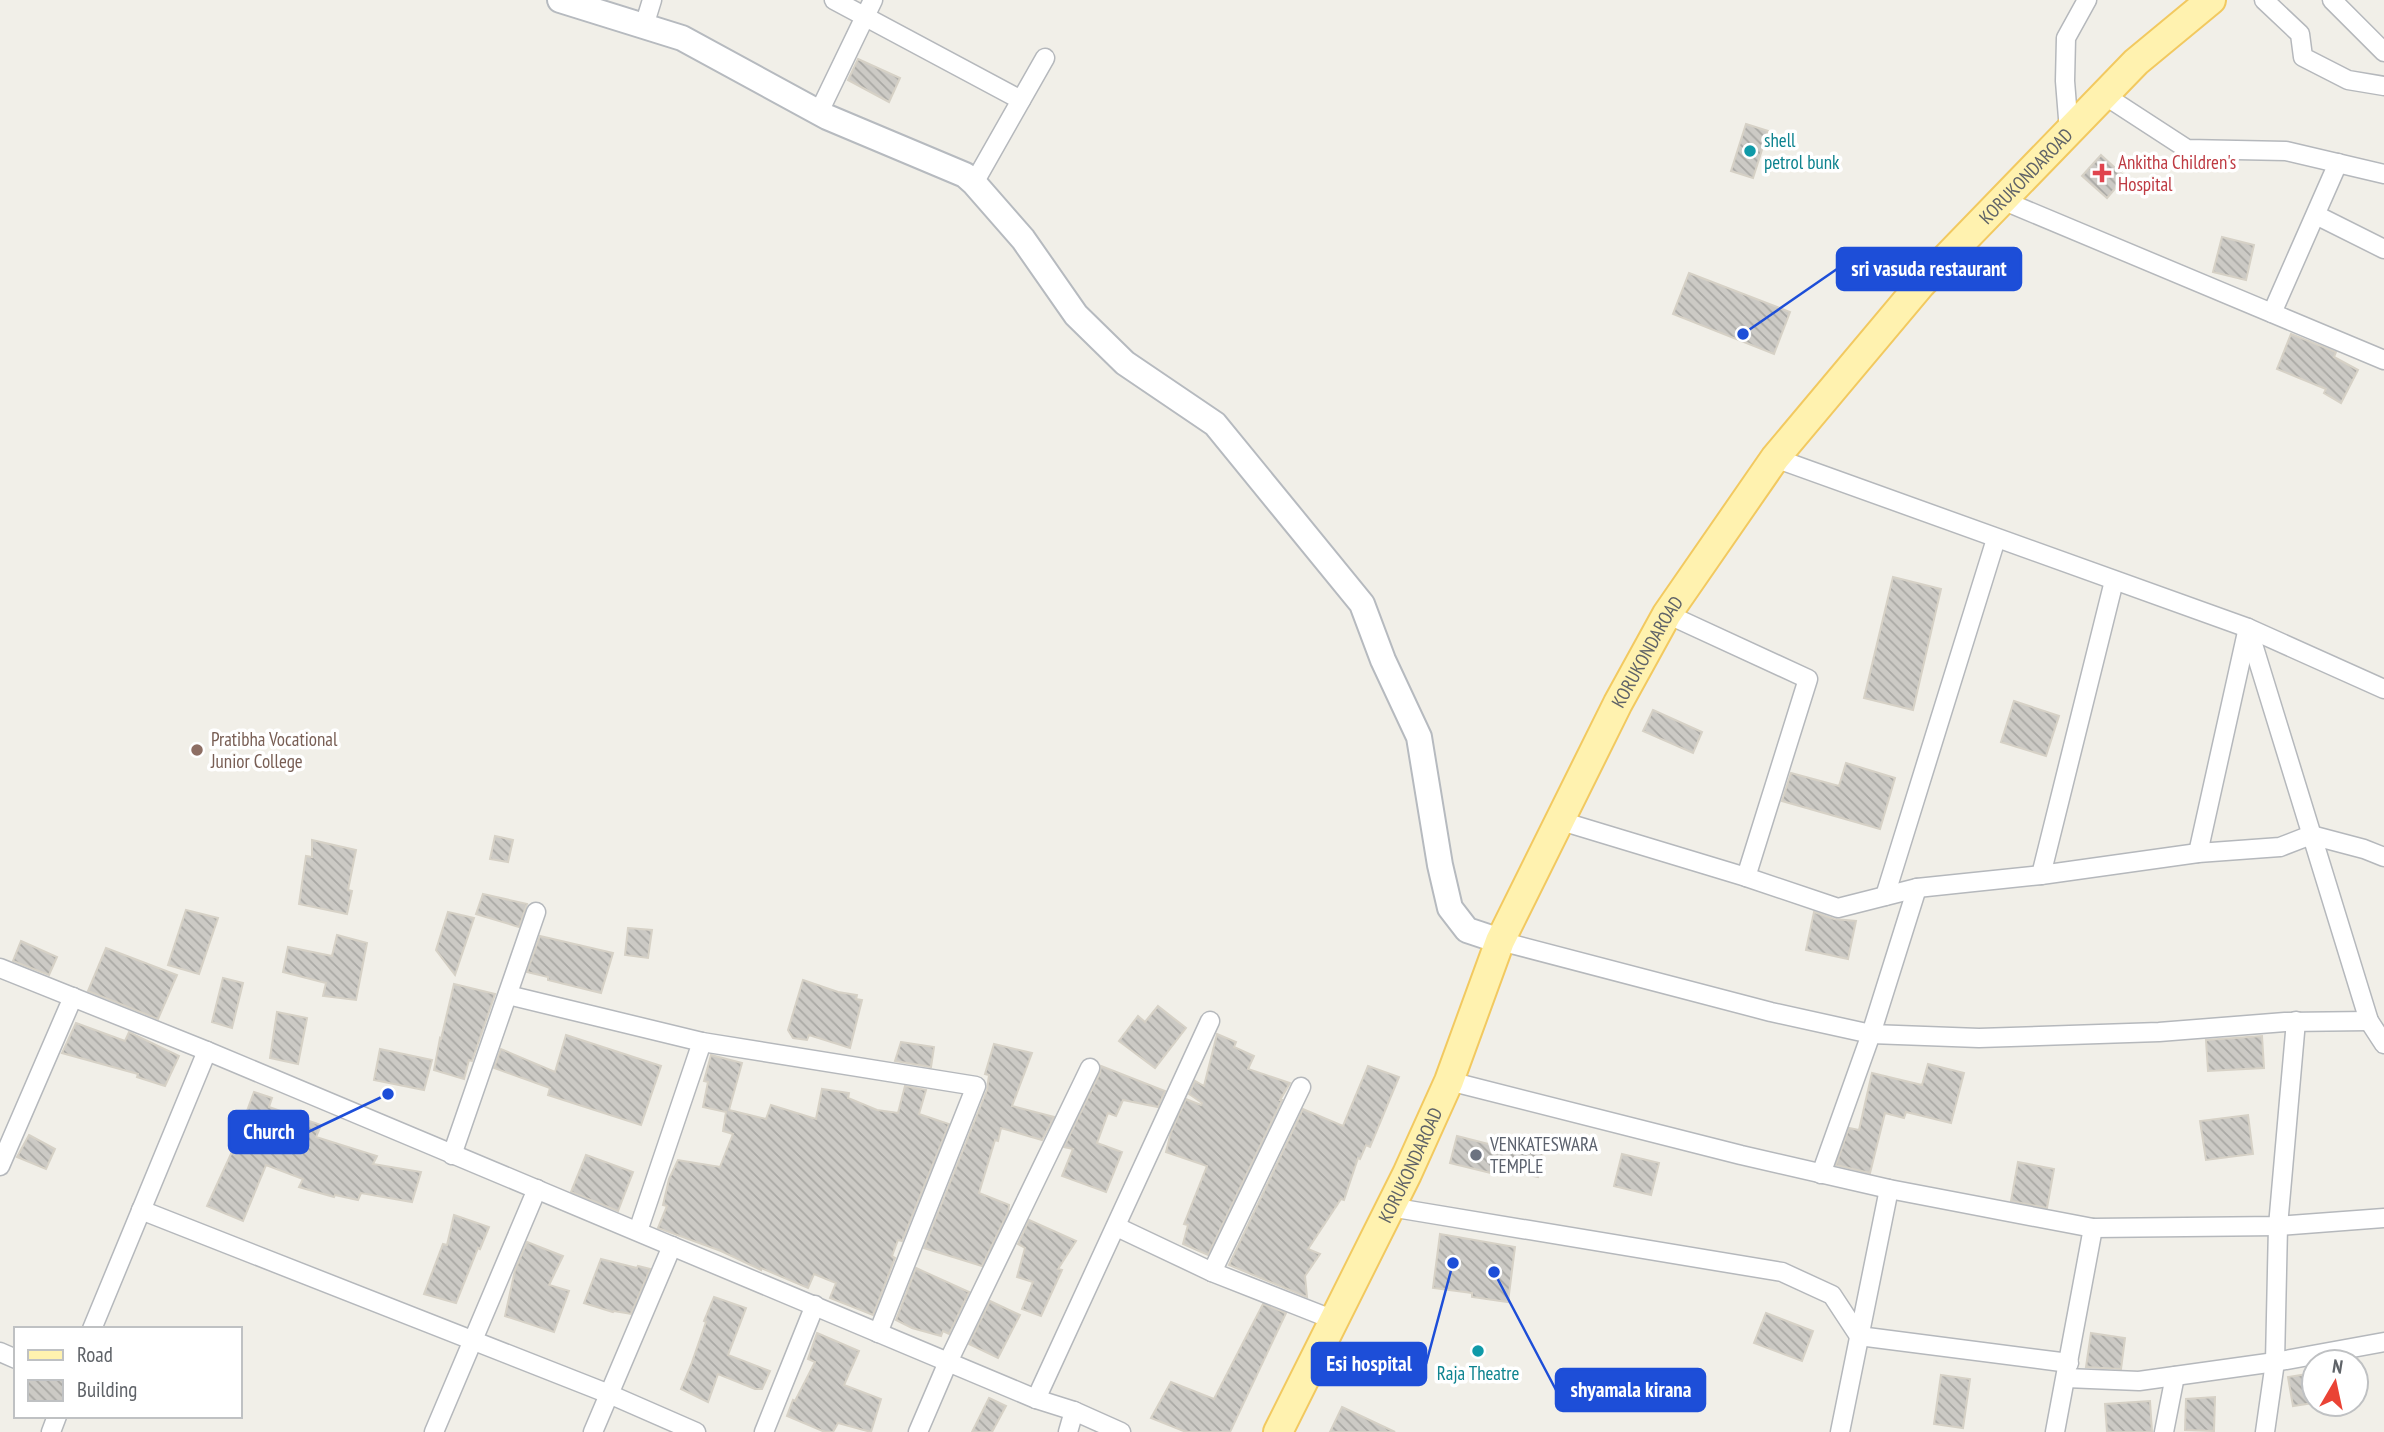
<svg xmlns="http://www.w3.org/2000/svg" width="2384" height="1432" viewBox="0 0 2384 1432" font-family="'PT Sans Narrow',sans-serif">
	<defs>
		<pattern id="building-back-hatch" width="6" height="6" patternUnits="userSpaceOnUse" patternTransform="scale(1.75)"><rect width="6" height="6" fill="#cccac5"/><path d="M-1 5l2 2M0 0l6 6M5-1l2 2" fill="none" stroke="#a9a8a4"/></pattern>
	</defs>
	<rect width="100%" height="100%" fill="#f1efe8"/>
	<!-- building -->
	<g fill="url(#building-back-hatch)" stroke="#d6d1c6" stroke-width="2">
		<polygon points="858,59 900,78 889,102 848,80"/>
		<polygon points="1746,124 1768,131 1753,178 1731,171"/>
		<polygon points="2101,155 2125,177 2107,198 2082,176"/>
		<polygon points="2222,237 2254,245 2246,280 2213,272"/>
		<polygon points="1689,273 1790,312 1774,354 1673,314"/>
		<polygon points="2291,334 2336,352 2334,357 2358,370 2341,403 2324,393 2326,389 2277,369"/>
		<polygon points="1893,577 1941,589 1913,710 1864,698"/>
		<polygon points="2014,701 2059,716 2046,756 2001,742"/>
		<polygon points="1653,710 1702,732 1693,753 1643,731"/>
		<polygon points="1846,763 1895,778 1880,829 1782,801 1791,773 1839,786"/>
		<polygon points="495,836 513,840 508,862 490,859"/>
		<polygon points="312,840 356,850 348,890 352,891 347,914 299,904 306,856 312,857"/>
		<polygon points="483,894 527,904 519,927 476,914"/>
		<polygon points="186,910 218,918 199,974 168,965"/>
		<polygon points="448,912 474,918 455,975 436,950"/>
		<polygon points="1814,912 1834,919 1856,921 1848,959 1806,950"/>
		<polygon points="628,928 652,930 648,958 625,955"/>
		<polygon points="337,935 367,943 356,1000 323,996 326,983 283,972 288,947 332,956"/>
		<polygon points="540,936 613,953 601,993 548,980 548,977 527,972"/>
		<polygon points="21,941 57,957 49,975 13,961"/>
		<polygon points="106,948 177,975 158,1019 88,991"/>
		<polygon points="223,978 243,983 232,1028 212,1022"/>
		<polygon points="803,980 838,992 857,995 856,999 862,1000 850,1048 809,1035 807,1040 793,1038 788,1030"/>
		<polygon points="454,984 495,994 472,1061 469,1060 464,1079 434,1070 440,1038 441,1039"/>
		<polygon points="1158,1006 1186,1028 1155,1068 1119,1041 1138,1016 1145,1022"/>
		<polygon points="277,1012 307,1018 298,1064 270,1058"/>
		<polygon points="76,1023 125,1041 129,1032 179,1056 165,1086 137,1077 138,1074 62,1053"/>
		<polygon points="1217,1034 1236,1042 1234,1047 1254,1056 1248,1069 1290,1083 1280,1100 1282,1100 1208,1255 1183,1244 1188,1225 1184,1224 1207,1166 1166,1152 1171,1132 1186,1099 1201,1105 1202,1103 1189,1094 1195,1081 1204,1086"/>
		<polygon points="566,1035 661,1066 641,1125 548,1095 550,1088 494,1068 501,1049 555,1072"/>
		<polygon points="2262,1036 2264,1068 2208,1071 2206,1040"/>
		<polygon points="901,1042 934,1047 931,1067 895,1061"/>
		<polygon points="994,1044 1032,1053 1012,1106 1054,1117 1042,1140 1001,1128 998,1141 995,1140 979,1193 1009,1205 1008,1212 982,1266 924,1248 987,1090 989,1075 985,1074"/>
		<polygon points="380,1049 432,1060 424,1090 374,1080"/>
		<polygon points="711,1055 742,1063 729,1110 766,1119 771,1105 816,1119 822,1089 849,1093 848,1098 877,1110 898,1113 905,1086 926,1090 919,1114 949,1124 902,1241 898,1240 892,1256 895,1258 873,1315 830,1298 836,1283 814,1274 808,1288 761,1268 761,1270 721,1251 658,1228 667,1206 663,1205 669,1179 678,1160 720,1167 733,1134 723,1131 726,1112 703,1107 708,1082 704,1081"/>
		<polygon points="1928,1064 1964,1073 1951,1123 1906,1112 1904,1118 1885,1113 1870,1173 1836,1165 1849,1128 1859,1130 1872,1073 1922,1085"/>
		<polygon points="1101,1066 1165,1091 1158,1107 1123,1100 1116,1116 1108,1113 1097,1143 1122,1152 1106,1192 1062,1176 1073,1149 1064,1147 1100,1073"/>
		<polygon points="1368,1066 1399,1077 1370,1147 1366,1145 1360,1159 1358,1158 1344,1200 1341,1199 1308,1249 1320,1254 1305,1276 1307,1297 1229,1265 1303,1109 1343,1126"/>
		<polygon points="254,1092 272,1098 269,1107 321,1125 316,1137 377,1156 373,1164 421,1172 412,1202 361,1193 358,1200 335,1195 334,1197 299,1187 303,1179 266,1165 243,1221 207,1206 231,1154"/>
		<polygon points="2248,1115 2253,1154 2206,1160 2200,1121"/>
		<polygon points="29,1135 55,1149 46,1169 17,1157"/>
		<polygon points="1457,1136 1508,1149 1510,1139 1544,1147 1538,1177 1497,1168 1495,1174 1450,1163"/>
		<polygon points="1622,1154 1659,1163 1651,1195 1614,1186"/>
		<polygon points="586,1155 633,1172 618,1211 571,1192"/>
		<polygon points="2018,1162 2054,1169 2047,1208 2011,1201"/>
		<polygon points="454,1215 489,1227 480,1249 478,1248 456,1303 424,1294 443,1244 447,1245"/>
		<polygon points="1029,1220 1076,1241 1058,1269 1062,1270 1041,1316 1022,1309 1033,1282 1017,1277 1025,1248 1018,1244"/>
		<polygon points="1440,1234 1515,1247 1508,1302 1472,1297 1472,1293 1433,1288"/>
		<polygon points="527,1242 563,1256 549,1285 569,1291 554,1332 505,1316 515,1270"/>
		<polygon points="601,1259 637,1268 638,1266 650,1269 631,1314 614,1311 613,1312 584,1303"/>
		<polygon points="916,1268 969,1292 949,1334 943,1331 941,1336 912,1328 896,1320"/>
		<polygon points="714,1297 746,1308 728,1355 770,1371 762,1389 755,1389 718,1374 708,1402 681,1389 691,1365 706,1322 704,1321"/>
		<polygon points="990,1301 1020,1315 998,1358 969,1344"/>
		<polygon points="1263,1304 1286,1313 1230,1432 1186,1432 1151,1418 1171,1382 1214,1399"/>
		<polygon points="1766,1313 1813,1331 1802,1361 1754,1343"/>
		<polygon points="817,1333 859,1351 844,1385 881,1399 871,1432 838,1423 833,1432 825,1432 787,1416 793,1400 795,1401 815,1362 808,1359"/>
		<polygon points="2091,1333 2125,1338 2121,1369 2086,1367"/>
		<polygon points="2314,1373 2314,1403 2293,1406 2288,1377"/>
		<polygon points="1941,1375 1970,1379 1963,1428 1934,1424"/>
		<polygon points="2215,1397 2214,1431 2185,1430 2186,1399"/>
		<polygon points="989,1398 1006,1406 992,1432 972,1432"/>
		<polygon points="2150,1401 2152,1432 2107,1432 2105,1404"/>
		<polygon points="1342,1407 1395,1432 1330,1432"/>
	</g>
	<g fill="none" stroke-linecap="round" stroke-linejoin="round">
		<!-- street casing -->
		<g stroke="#b5b8bc" stroke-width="21">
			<g id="street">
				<polyline points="834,0 1021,100"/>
				<polyline points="2264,0 2300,34 2303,57 2348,80 2384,86"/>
				<polyline points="2332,0 2384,52"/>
				<polyline points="644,26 652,0"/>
				<polyline points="2104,95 2187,149 2286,151 2384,174"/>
				<polyline points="819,112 873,0"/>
				<polyline points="2069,131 2065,81 2066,38 2087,0"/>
				<polyline points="974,183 1045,58"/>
				<polyline points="2002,200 2384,360"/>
				<polyline points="2316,215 2384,249"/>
				<polyline points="2272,313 2338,163"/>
				<polyline points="1775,458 2248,628 2384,689"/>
				<polyline points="1667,614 1808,679 1746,877"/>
				<polyline points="2248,628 2369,1021 2384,1044"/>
				<polyline points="1561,821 1746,877 1838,908 1917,888 2041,875 2198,853 2280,847 2311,835 2364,849 2384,857"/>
				<polyline points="2198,853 2247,632"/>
				<polyline points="2041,875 2114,581"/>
				<polyline points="1885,896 1996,539"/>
				<polyline points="1500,941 1771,1012 1871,1034 1979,1038 2159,1032 2285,1022 2369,1021"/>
				<polyline points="0,968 207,1051 1036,1399 1074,1411 1121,1432"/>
				<polyline points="508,995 702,1042 976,1086 878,1333"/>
				<polyline points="1449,1081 1741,1155 1889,1189 2093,1228 2278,1226 2384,1218"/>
				<polyline points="452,1155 536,912"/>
				<polyline points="0,1166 73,997"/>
				<polyline points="1821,1174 1871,1034 1917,888"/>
				<polyline points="1390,1207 1782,1272 1832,1295 1859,1336 2069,1363"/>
				<polyline points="141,1210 609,1394 696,1432"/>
				<polyline points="1117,1227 1212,1272 1334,1320"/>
				<polyline points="638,1231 702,1042"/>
				<polyline points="1212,1272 1301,1087"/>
				<polyline points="92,1329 207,1051"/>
				<polyline points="0,1352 16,1359"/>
				<polyline points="2066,1378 2139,1381 2275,1362 2384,1342"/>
				<polyline points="1036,1399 1210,1021"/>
				<polyline points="51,1432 57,1416"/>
				<polyline points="434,1432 537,1189"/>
				<polyline points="593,1432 672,1246"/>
				<polyline points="764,1432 815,1305"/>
				<polyline points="918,1432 948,1362 1090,1068"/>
				<polyline points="1068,1432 1074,1411"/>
				<polyline points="1840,1432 1889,1189"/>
				<polyline points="2055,1432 2093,1228"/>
				<polyline points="2164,1432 2175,1376"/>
				<polyline points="2265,1432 2275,1362 2278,1226 2296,1021"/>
			</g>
		</g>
		<!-- secondary casing -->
		<g stroke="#b6babf" stroke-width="28">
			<polyline id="secondary" points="560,0 682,38 827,117 965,175 974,183 1023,239 1076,315 1125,363 1215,424 1362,604 1383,660 1419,737 1440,865 1450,908 1467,930 1500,941"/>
		</g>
		<!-- primary casing -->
		<g stroke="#f2c960" stroke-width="32">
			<g id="primary">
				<path id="s1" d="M1278,1432L1407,1174L1449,1081L1500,941L1618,703L1667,614L1775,458L1921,284L2136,62L2211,0"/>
			</g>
		</g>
		<!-- street -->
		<use href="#street" stroke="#fff" stroke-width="18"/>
		<!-- secondary -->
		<use href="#secondary" stroke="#fff" stroke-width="24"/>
		<!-- primary -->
		<use href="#primary" stroke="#fff2af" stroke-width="28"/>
	</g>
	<!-- markers -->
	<g fill="#0f9aa8" stroke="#fff" stroke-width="2.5">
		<circle cx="1750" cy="151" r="7"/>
		<circle cx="1478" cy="1351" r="7"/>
	</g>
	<path fill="#e0444e" stroke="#fff" stroke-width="2.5" d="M2098.5 162.5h7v7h7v7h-7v7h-7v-7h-7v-7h7z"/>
	<circle fill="#8d6e63" stroke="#fff" stroke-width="2.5" cx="197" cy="750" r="7"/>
	<circle fill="#6b7280" stroke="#fff" stroke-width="2.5" cx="1476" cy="1155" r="7"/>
	<g text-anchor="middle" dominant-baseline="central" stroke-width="7" stroke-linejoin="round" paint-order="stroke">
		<!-- culture labels -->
		<g font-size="19" fill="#0d838f" stroke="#fff" text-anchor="start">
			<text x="1764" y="140">shell<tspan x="1764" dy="22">petrol bunk</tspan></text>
			<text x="1478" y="1373" text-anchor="middle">Raja Theatre</text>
		</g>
		<!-- health labels -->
		<g font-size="19" fill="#be3a42" stroke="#fff" text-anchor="start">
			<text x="2118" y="162">Ankitha Children's<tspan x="2118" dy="22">Hospital</tspan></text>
		</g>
		<!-- street labels -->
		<g font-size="19" fill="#5f6368" stroke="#fff">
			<text stroke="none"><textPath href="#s1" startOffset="1474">KORUKONDAROAD</textPath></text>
			<text stroke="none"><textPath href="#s1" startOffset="864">KORUKONDAROAD</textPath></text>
			<text stroke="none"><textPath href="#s1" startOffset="298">KORUKONDAROAD</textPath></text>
		</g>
		<!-- education labels -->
		<g font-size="19" fill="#785e54" stroke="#fff" text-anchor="start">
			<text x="211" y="739">Pratibha Vocational<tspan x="211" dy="22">Junior College</tspan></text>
		</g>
		<!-- worship labels -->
		<g font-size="19" fill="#5b616d" stroke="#fff" text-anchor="start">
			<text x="1490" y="1144">VENKATESWARA<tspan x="1490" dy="22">TEMPLE</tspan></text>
		</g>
	</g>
	<!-- callouts -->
	<path fill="none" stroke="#1d4ed8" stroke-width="2.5" d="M1743 334L1837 269M388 1094L308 1132M1453 1263L1426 1364M1494 1272L1556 1390"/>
	<g fill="#1d4ed8" stroke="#fff" stroke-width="2.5">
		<circle cx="1743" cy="334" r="7"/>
		<circle cx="388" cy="1094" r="7"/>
		<circle cx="1453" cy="1263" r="7"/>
		<circle cx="1494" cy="1272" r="7"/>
	</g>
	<g fill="#1d4ed8" stroke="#1d4ed8" stroke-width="2.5">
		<rect x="1837" y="248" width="184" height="42" rx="7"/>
		<rect x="229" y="1111" width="79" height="42" rx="7"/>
		<rect x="1312" y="1343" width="114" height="42" rx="7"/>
		<rect x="1556" y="1369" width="149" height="42" rx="7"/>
	</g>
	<g font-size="21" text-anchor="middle" font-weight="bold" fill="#fff">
		<text x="1929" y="276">sri vasuda restaurant</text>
		<text x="269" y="1139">Church</text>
		<text x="1369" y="1371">Esi hospital</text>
		<text x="1631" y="1397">shyamala kirana</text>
	</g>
	<!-- legend -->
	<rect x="14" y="1327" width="228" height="91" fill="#ffffff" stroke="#bfc1c3" stroke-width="2"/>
	<rect x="28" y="1350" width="35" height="10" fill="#fff2af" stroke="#bfc1c3" stroke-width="2"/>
	<text x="77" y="1362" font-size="21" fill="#5f6368">Road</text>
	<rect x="28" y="1380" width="35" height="21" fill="url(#building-back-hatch)" stroke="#bfc1c3" stroke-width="2"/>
	<text x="77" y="1397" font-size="21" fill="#5f6368">Building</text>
	<!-- north arrow -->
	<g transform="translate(2335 1383) rotate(9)"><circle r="33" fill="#ffffff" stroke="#bfc1c3" stroke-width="2"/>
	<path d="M0-5L12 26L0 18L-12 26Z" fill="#ea4335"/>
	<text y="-10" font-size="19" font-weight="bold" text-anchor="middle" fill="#5f6368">N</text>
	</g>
</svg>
